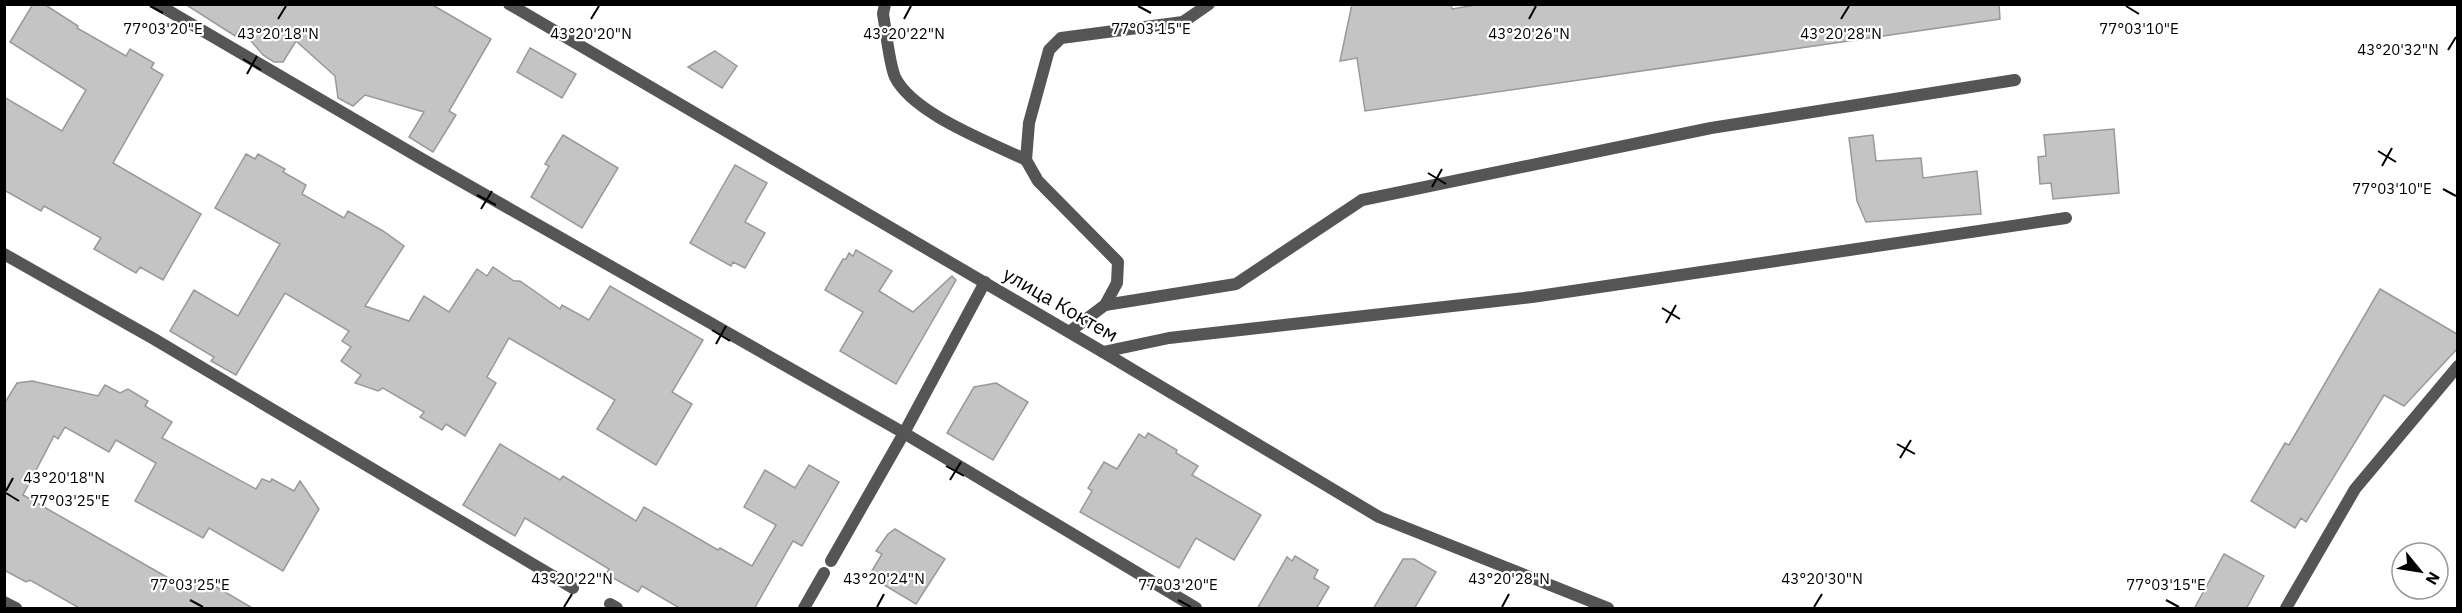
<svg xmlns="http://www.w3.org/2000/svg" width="2462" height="613" viewBox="0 0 2462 613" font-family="'IBM Plex Sans',sans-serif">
	<rect width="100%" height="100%" fill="#fff"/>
	<!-- building -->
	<g fill="#c4c4c4" stroke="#999" stroke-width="1.5">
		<polygon points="33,4 44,4 78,26 77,28 126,56 130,49 154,63 151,68 163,75 113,163 201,214 163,280 140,267 136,273 94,249 101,238 44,206 41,211 4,190 4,97 62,131 86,90 10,42"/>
		<polygon points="185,4 431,4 491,39 449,111 456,115 433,152 409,137 424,112 365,95 353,106 338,98 335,76 296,41 283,62 274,62 263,55 240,28 235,36"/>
		<polygon points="1352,4 1451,4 1452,9 1482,4 1999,4 2000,19 1365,111 1357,58 1340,61"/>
		<polygon points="530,48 576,74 562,98 517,72"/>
		<polygon points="715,51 737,66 722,88 688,67"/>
		<polygon points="2114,129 2119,193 2053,199 2051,183 2040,184 2038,157 2046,156 2044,135"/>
		<polygon points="563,135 618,168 582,228 531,197 549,166 545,164"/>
		<polygon points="1873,135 1876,161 1921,158 1923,178 1977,171 1981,214 1866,222 1857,201 1849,138"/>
		<polygon points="246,154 255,159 258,154 285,169 283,172 306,185 302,194 344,218 348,211 383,231 404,246 365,306 409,321 424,296 449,312 477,269 487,276 493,267 514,281 520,281 560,309 562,305 589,320 610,286 703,340 672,392 692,404 656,465 597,429 615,400 509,338 487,377 496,383 465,436 446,424 442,430 420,417 424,412 383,388 378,391 355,383 361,375 341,361 351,347 342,341 349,331 285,293 236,375 211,361 214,357 170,331 194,290 238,316 280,244 215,208"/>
		<polygon points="735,165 767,183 745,222 765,233 745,268 733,262 731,266 690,243"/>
		<polygon points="856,250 892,271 879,291 913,312 952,276 956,280 896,384 840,351 863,312 825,290 843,259 846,259 849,253 853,256"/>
		<polygon points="2380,289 2457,334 2457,349 2404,406 2384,395 2306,522 2301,518 2295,528 2251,501 2285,443 2289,445"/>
		<polygon points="32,381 98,396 105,385 120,393 128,389 148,401 145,406 172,422 162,438 256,489 262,479 270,482 272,479 294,491 300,481 319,509 283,571 209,528 203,538 135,501 156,463 116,440 109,452 65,427 58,439 54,436 23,495 186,588 201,578 254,609 81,609 30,580 26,582 4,570 4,404 17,383"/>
		<polygon points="996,383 1028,402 993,460 947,433 974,387"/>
		<polygon points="1148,433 1177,450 1176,453 1198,466 1192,475 1261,515 1234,560 1196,538 1179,568 1080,512 1092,491 1088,488 1104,462 1117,469 1139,434 1145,438"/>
		<polygon points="500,444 560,480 563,476 636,521 644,507 718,550 720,548 752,566 776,525 744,507 765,470 795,488 809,465 839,482 802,546 793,541 754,609 681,609 642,586 638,592 606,574 609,569 525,518 515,536 463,505"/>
		<polygon points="895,529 945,559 916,604 869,576 882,554 876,551 888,534"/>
		<polygon points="2224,554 2264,576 2246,609 2194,609"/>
		<polygon points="1295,556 1318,570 1314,578 1329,587 1316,609 1257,609 1287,557 1292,561"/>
		<polygon points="1403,559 1414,559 1436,572 1414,609 1373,609"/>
	</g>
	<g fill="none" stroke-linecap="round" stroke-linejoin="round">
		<!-- lane -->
		<g stroke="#555" stroke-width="12">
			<path d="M885,4L883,14C886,30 889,63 895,77C913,114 990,142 1026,160"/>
			<polyline points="1105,305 1236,284 1362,200 1711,128 2015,80"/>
		</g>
		<!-- street -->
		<g stroke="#555" stroke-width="12">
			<polyline points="157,4 422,159 904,433 831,561"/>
			<polyline points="509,4 1103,352 1379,517 1608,608"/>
			<polyline points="4,254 154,339 573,588"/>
			<polyline points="985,282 904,433 1196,608"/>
			<polyline points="1069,332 1105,305 1117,283 1118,262 1038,181 1026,160 1029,123 1049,50 1061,38 1183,22 1209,4"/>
			<polyline points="1103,352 1169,338 1532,297 2066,218"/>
			<polyline points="4,602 16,608"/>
			<polyline points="610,604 617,608"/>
			<polyline points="804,608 824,573"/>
			<polyline points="2286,608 2355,489 2458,366"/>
		</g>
	</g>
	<!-- ticks -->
	<path fill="none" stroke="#000" stroke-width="2" d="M150,6L163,13M1138,6L1151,13M2126,6L2139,14M278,19L286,6M591,19L599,6M904,19L911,6M1529,19L1536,6M1841,19L1849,6M2448,50L2456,37M243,59L261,70M247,74L257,56M2378,151L2396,162M2382,166L2392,148M1428,173L1446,184M1432,187L1442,169M2443,189L2456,196M477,195L496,205M481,209L492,191M1662,308L1680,319M1666,323L1676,305M712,330L730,341M716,344L726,326M1897,444L1915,454M1900,458L1911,440M946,466L964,476M950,480L961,462M6,491L13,478M6,493L19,501M190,600L203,607M1178,600L1191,607M2166,600L2179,607M564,607L572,594M877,607L884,594M1502,607L1509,594M1814,607L1822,594"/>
	<g text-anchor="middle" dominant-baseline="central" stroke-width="4.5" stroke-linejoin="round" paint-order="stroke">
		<!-- street labels -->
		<g font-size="20" fill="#000" stroke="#fff">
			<text transform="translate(1061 304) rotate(30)">улица Коктем</text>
		</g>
	</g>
	<g font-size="15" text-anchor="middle" fill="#000" stroke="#fff" stroke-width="4.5" stroke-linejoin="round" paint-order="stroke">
		<text x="163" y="34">77°03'20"E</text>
		<text x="1151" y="34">77°03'15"E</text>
		<text x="2139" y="34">77°03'10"E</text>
		<text x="278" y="39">43°20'18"N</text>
		<text x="591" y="39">43°20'20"N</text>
		<text x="904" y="39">43°20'22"N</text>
		<text x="1529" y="39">43°20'26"N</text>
		<text x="1841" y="39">43°20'28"N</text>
		<text x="2398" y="55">43°20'32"N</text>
		<text x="2392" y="194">77°03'10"E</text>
		<text x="64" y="483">43°20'18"N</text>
		<text x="70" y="506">77°03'25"E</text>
		<text x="572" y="584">43°20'22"N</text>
		<text x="884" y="584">43°20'24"N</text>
		<text x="1509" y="584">43°20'28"N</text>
		<text x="1822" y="584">43°20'30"N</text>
		<text x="190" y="590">77°03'25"E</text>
		<text x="1178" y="590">77°03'20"E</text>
		<text x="2166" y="590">77°03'15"E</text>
	</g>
	<!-- border -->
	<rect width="2462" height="613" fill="none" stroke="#000000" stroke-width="12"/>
	<!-- north arrow -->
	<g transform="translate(2420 571) rotate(120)"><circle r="28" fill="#ffffff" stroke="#999999" stroke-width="1.5"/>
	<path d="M0-4.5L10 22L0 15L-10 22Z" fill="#000000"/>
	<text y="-9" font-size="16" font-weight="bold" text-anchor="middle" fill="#000000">N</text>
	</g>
</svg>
